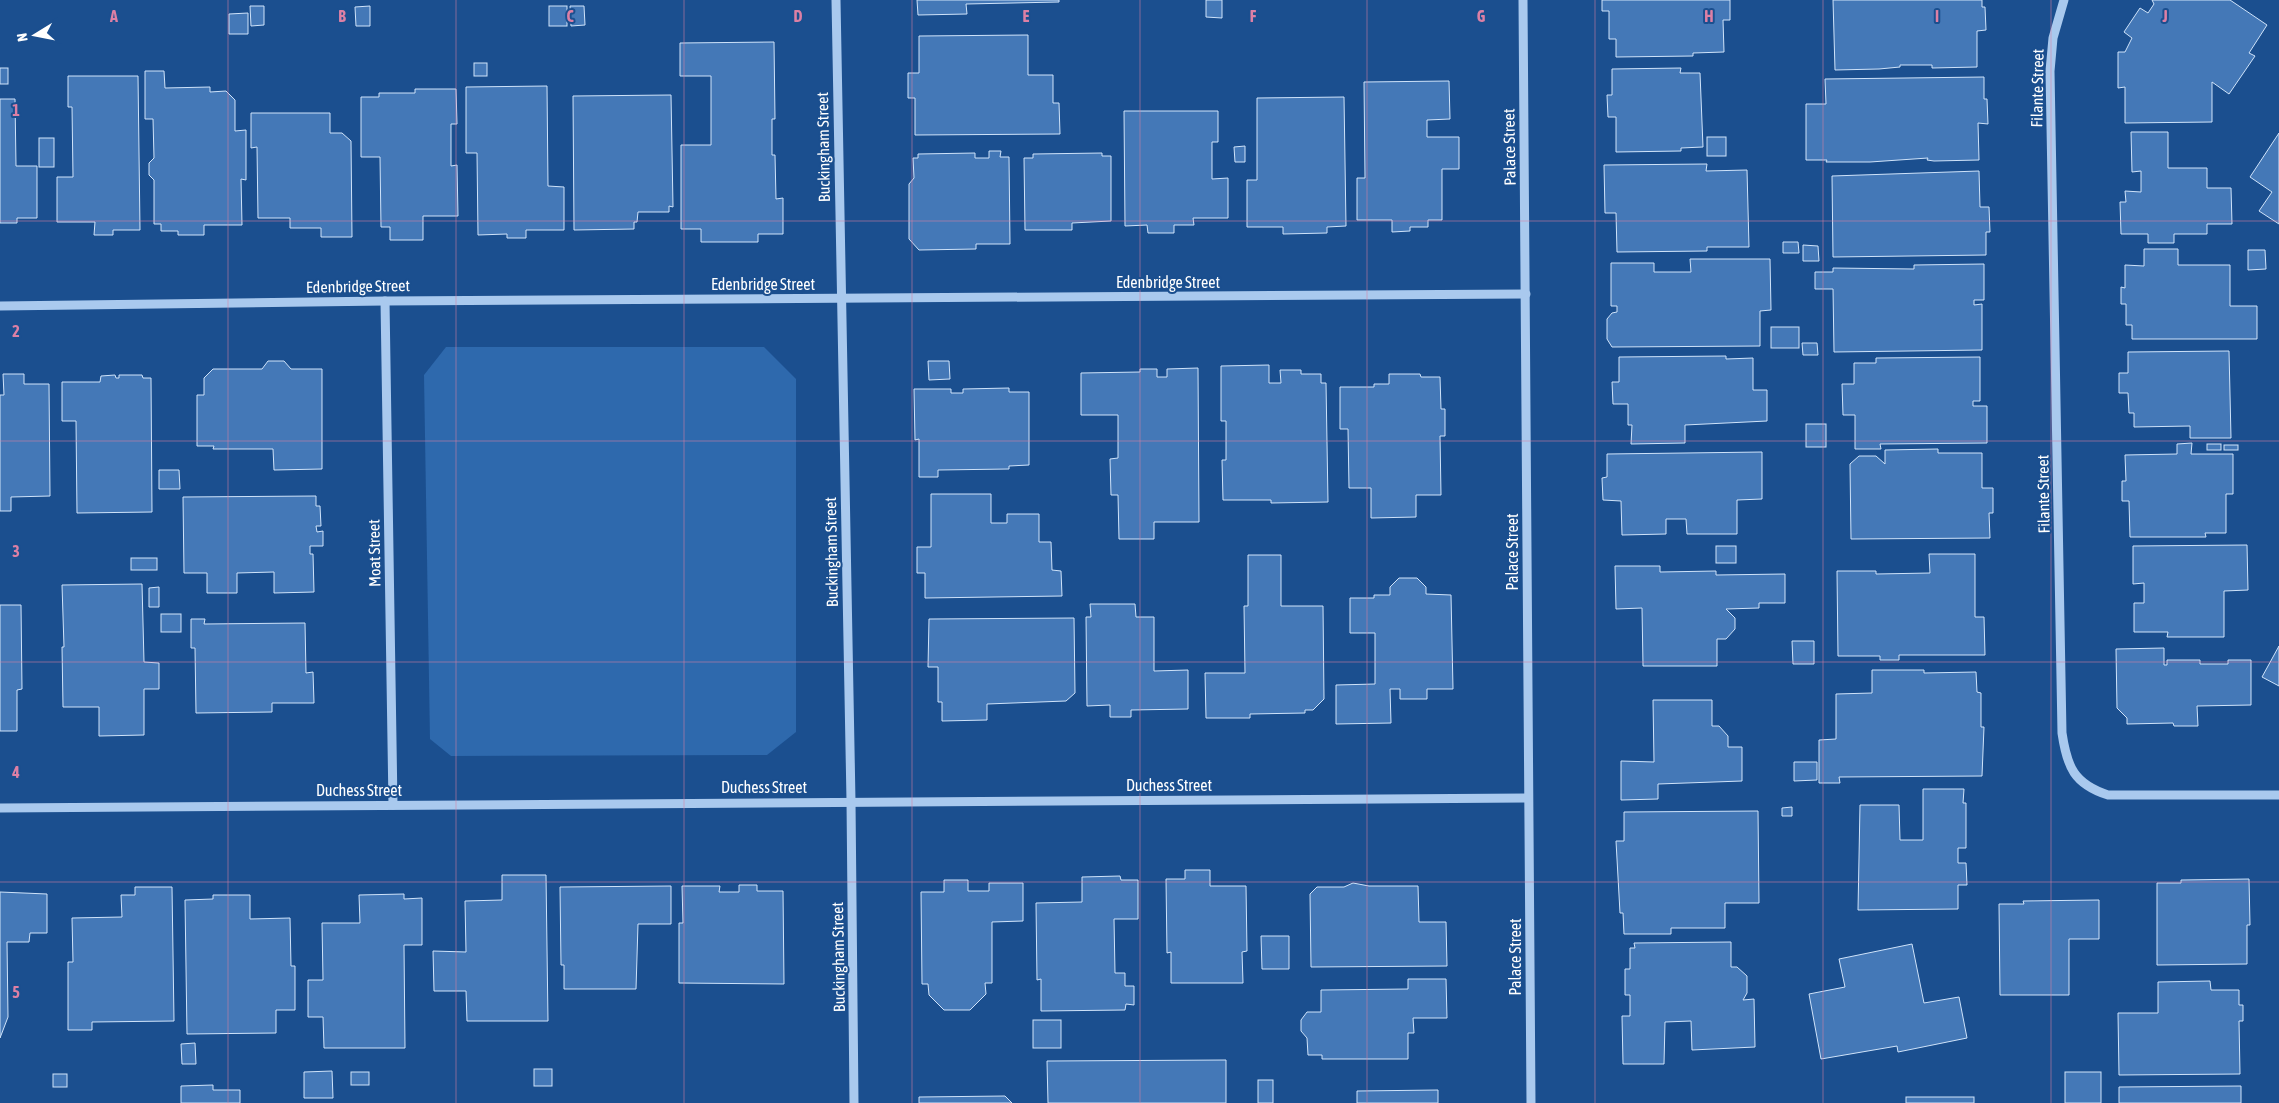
<svg xmlns="http://www.w3.org/2000/svg" width="2279" height="1103" viewBox="0 0 2279 1103" font-family="'Asap Condensed',sans-serif">
	<rect width="100%" height="100%" fill="#1b4f8f"/>
	<!-- green -->
	<polygon fill="#2e69ad" points="446,347 764,347 796,379 796,732 767,755 451,756 430,739 424,375"/>
	<!-- building -->
	<g fill="#4478b7" stroke="#cfe3fa">
		<polygon points="917,0 1059,0 1059,2 966,4 967,14 918,15"/>
		<polygon points="1206,0 1222,0 1222,18 1206,17"/>
		<polygon points="1602,0 1730,0 1730,20 1723,20 1724,52 1693,53 1693,56 1616,57 1616,39 1609,39 1609,11 1602,11"/>
		<polygon points="1833,0 1982,0 1982,7 1985,7 1986,30 1977,31 1977,67 1932,68 1932,65 1900,65 1900,67 1879,69 1835,70"/>
		<polygon points="2152,0 2230,0 2267,25 2249,53 2255,56 2229,94 2212,82 2212,122 2125,123 2125,87 2118,88 2118,52 2125,52 2132,38 2124,32 2140,8 2148,13 2154,4"/>
		<polygon points="250,6 264,6 264,25 251,26"/>
		<polygon points="370,6 370,26 356,26 355,7"/>
		<rect x="549" y="6" width="18" height="20"/>
		<polygon points="570,6 584,6 585,25 571,26"/>
		<polygon points="248,13 248,34 229,34 229,14"/>
		<polygon points="1028,35 1028,75 1053,75 1053,103 1059,103 1060,134 915,135 915,98 908,98 908,73 919,73 919,36"/>
		<polygon points="774,42 775,119 772,119 772,155 775,155 776,199 783,198 783,234 758,234 758,242 701,242 701,229 681,229 681,145 711,145 711,76 680,76 680,43"/>
		<rect x="474" y="63" width="13" height="13"/>
		<rect x="0" y="68" width="8" height="16"/>
		<polygon points="1681,68 1680,73 1700,73 1703,147 1681,148 1681,151 1616,152 1616,117 1608,117 1607,95 1612,95 1612,69"/>
		<polygon points="145,71 164,71 165,88 210,87 210,92 226,91 235,100 235,131 246,130 246,180 241,179 242,225 204,225 204,235 178,235 178,231 161,231 161,224 154,224 154,180 149,175 149,163 154,158 153,119 145,119"/>
		<polygon points="68,76 138,76 140,230 113,230 113,235 94,235 95,222 57,222 57,177 73,177 72,107 68,107"/>
		<polygon points="1984,77 1984,99 1987,99 1988,124 1978,123 1979,160 1934,161 1927,160 1928,158 1870,162 1826,162 1827,160 1806,160 1806,104 1826,104 1825,79"/>
		<polygon points="1449,81 1450,119 1427,120 1427,137 1459,137 1459,169 1442,169 1442,220 1428,220 1428,227 1410,227 1410,231 1392,232 1392,220 1357,220 1357,178 1365,178 1364,82"/>
		<polygon points="547,86 548,186 564,187 564,230 526,230 526,238 507,238 507,234 478,235 477,153 466,153 466,87"/>
		<polygon points="415,89 456,89 457,124 451,124 451,166 457,165 458,216 423,216 423,240 390,240 390,227 381,227 380,157 361,157 361,97 379,97 379,93 415,93"/>
		<polygon points="671,95 673,207 669,206 669,212 638,212 637,222 634,222 634,229 574,230 573,96"/>
		<polygon points="1344,97 1346,226 1327,227 1327,233 1283,234 1283,227 1247,227 1247,180 1257,180 1257,98"/>
		<polygon points="0,99 15,99 16,166 37,166 37,218 17,218 17,223 0,223"/>
		<polygon points="1124,111 1218,111 1218,142 1212,142 1212,179 1228,178 1228,218 1193,218 1194,225 1174,225 1174,233 1148,233 1147,225 1125,226"/>
		<polygon points="251,113 330,113 330,133 342,133 351,141 352,237 321,237 321,228 290,228 290,218 258,218 257,147 251,148"/>
		<polygon points="2131,132 2168,132 2168,168 2207,168 2207,188 2231,188 2232,224 2207,224 2207,234 2174,234 2174,243 2148,243 2148,234 2121,234 2120,202 2126,202 2125,191 2141,192 2141,171 2132,172"/>
		<polygon points="2279,133 2279,224 2259,211 2272,192 2250,177"/>
		<rect x="1707" y="137" width="19" height="19"/>
		<rect x="39" y="138" width="15" height="29"/>
		<polygon points="1245,146 1245,162 1235,162 1234,147"/>
		<polygon points="989,151 1001,151 1000,157 1009,157 1010,244 976,244 976,249 919,250 909,239 909,184 914,178 913,158 918,158 918,154 975,153 975,158 989,158"/>
		<polygon points="1102,153 1102,156 1111,156 1111,221 1072,223 1072,230 1025,230 1024,158 1033,158 1033,154"/>
		<polygon points="1707,164 1706,171 1747,170 1749,247 1707,247 1707,251 1617,252 1616,213 1605,213 1604,165"/>
		<polygon points="1979,171 1980,207 1989,207 1990,232 1986,232 1986,255 1833,257 1832,176"/>
		<polygon points="1783,242 1798,242 1799,253 1783,253"/>
		<polygon points="1803,245 1818,246 1819,261 1803,261"/>
		<polygon points="2144,249 2178,249 2178,265 2230,265 2230,306 2257,306 2257,339 2132,339 2132,325 2126,325 2126,304 2121,304 2121,287 2125,288 2125,265 2144,266"/>
		<polygon points="2248,250 2265,250 2266,269 2248,270"/>
		<polygon points="1690,259 1770,259 1771,310 1760,311 1760,346 1612,347 1607,339 1607,319 1612,313 1617,312 1617,306 1611,306 1611,263 1654,263 1654,272 1691,272"/>
		<polygon points="1984,264 1984,300 1974,300 1974,305 1982,304 1982,350 1834,352 1833,289 1815,289 1815,272 1833,272 1833,268 1914,269 1914,265"/>
		<rect x="1771" y="327" width="28" height="21"/>
		<polygon points="1802,343 1817,343 1818,355 1803,355"/>
		<polygon points="2229,351 2231,438 2190,438 2190,426 2134,427 2134,413 2129,413 2128,393 2119,393 2119,373 2128,373 2128,352"/>
		<polygon points="1726,356 1726,359 1753,358 1753,390 1767,390 1767,421 1685,425 1685,443 1631,444 1632,425 1628,425 1628,404 1613,404 1612,382 1619,382 1619,357"/>
		<polygon points="1980,357 1980,401 1973,401 1973,406 1987,406 1987,443 1880,444 1881,449 1855,449 1855,415 1843,415 1842,384 1854,384 1854,363 1876,363 1876,358"/>
		<polygon points="268,361 284,361 291,369 322,369 322,469 274,470 273,449 213,449 214,446 197,446 197,395 204,395 204,378 213,369 262,369"/>
		<polygon points="928,361 949,361 950,379 929,380"/>
		<polygon points="1269,365 1269,383 1281,383 1280,370 1301,370 1301,374 1321,374 1321,383 1326,383 1328,502 1271,503 1271,500 1223,500 1222,460 1226,460 1226,421 1221,421 1221,366"/>
		<polygon points="1198,368 1199,522 1154,522 1154,539 1119,539 1118,495 1111,495 1110,459 1118,458 1118,415 1081,415 1081,373 1140,372 1140,369 1157,369 1157,377 1167,377 1167,369"/>
		<polygon points="3,374 24,374 24,384 49,384 50,496 11,497 11,511 0,511 0,395 4,395"/>
		<polygon points="1389,374 1420,374 1421,377 1440,377 1441,409 1445,409 1445,436 1440,436 1441,495 1416,495 1416,517 1371,518 1371,488 1349,488 1348,429 1340,429 1340,387 1374,387 1374,384 1389,384"/>
		<polygon points="115,375 116,378 119,378 119,375 142,375 143,378 151,378 152,512 77,513 76,421 62,421 62,382 100,382 101,376"/>
		<polygon points="1009,388 1009,392 1029,392 1029,465 1009,466 1009,469 938,470 938,477 919,477 919,439 915,440 914,389 951,389 951,393 963,393 963,389"/>
		<rect x="1806" y="424" width="20" height="23"/>
		<polygon points="2192,443 2191,454 2233,454 2233,494 2226,494 2226,533 2205,533 2206,537 2130,537 2129,501 2122,501 2122,481 2126,481 2125,455 2177,454 2177,444"/>
		<rect x="2207" y="444" width="14" height="6"/>
		<rect x="2224" y="445" width="14" height="5"/>
		<polygon points="1938,449 1938,453 1982,453 1982,488 1993,488 1993,513 1989,513 1990,538 1851,539 1850,464 1859,456 1876,456 1885,464 1885,450"/>
		<polygon points="1762,452 1762,499 1737,500 1737,534 1687,534 1686,519 1666,519 1666,534 1622,535 1621,501 1603,500 1602,478 1607,477 1607,454"/>
		<polygon points="159,470 179,470 180,489 159,489"/>
		<polygon points="931,494 991,494 991,523 1007,523 1007,514 1039,514 1039,542 1051,542 1052,570 1061,571 1062,596 925,598 925,573 917,573 917,547 931,547"/>
		<polygon points="316,496 316,506 320,506 321,526 316,526 317,532 323,531 323,546 310,546 310,554 313,554 314,592 274,593 274,572 237,573 237,593 207,593 207,573 184,573 183,497"/>
		<polygon points="2247,545 2248,590 2224,591 2224,637 2167,637 2168,632 2134,632 2134,603 2144,603 2144,583 2133,584 2133,546"/>
		<rect x="1716" y="546" width="20" height="17"/>
		<polygon points="1929,554 1975,554 1975,617 1984,617 1985,655 1899,655 1899,660 1880,660 1880,656 1838,656 1837,571 1876,571 1876,574 1930,573"/>
		<polygon points="1248,555 1281,555 1281,606 1323,606 1324,699 1313,710 1305,710 1305,713 1250,714 1250,718 1206,718 1205,673 1245,673 1244,606 1248,606"/>
		<rect x="131" y="558" width="26" height="12"/>
		<polygon points="1615,566 1660,566 1660,572 1716,571 1716,575 1785,574 1785,603 1759,603 1759,608 1726,609 1735,618 1735,629 1726,639 1717,639 1717,666 1643,666 1642,608 1616,609"/>
		<polygon points="1399,578 1417,578 1426,587 1426,594 1451,595 1453,689 1427,689 1427,699 1400,699 1400,689 1390,689 1391,723 1336,724 1336,685 1375,684 1375,633 1350,633 1350,598 1374,598 1374,595 1390,595 1390,587"/>
		<polygon points="142,584 144,662 159,663 159,689 144,689 144,735 99,736 99,707 63,707 62,647 64,647 62,585"/>
		<polygon points="159,587 159,607 149,607 149,588"/>
		<polygon points="1090,604 1135,604 1136,617 1154,617 1154,671 1188,670 1188,709 1131,710 1131,717 1110,717 1110,705 1087,706 1086,617 1091,617"/>
		<polygon points="0,605 21,605 22,689 17,690 17,731 0,731"/>
		<rect x="161" y="614" width="20" height="18"/>
		<polygon points="1074,618 1075,693 1066,701 987,704 987,720 942,721 942,702 938,702 938,667 928,667 929,619"/>
		<polygon points="191,619 205,619 204,624 305,623 306,673 313,672 314,703 272,703 272,712 196,713 195,648 191,648"/>
		<polygon points="1792,641 1814,641 1814,664 1793,664"/>
		<polygon points="2279,646 2279,686 2262,677"/>
		<polygon points="2164,648 2164,665 2167,665 2167,660 2200,660 2200,664 2228,664 2228,660 2251,660 2251,705 2197,706 2198,726 2174,726 2173,723 2127,724 2127,718 2117,708 2116,649"/>
		<polygon points="1872,670 1924,670 1924,673 1976,672 1977,692 1981,693 1981,727 1984,727 1982,776 1839,777 1840,783 1819,783 1819,740 1836,739 1836,694 1872,693"/>
		<polygon points="1653,700 1712,700 1712,726 1719,726 1728,736 1728,747 1742,747 1742,781 1658,784 1658,799 1621,800 1621,761 1654,762"/>
		<polygon points="1794,762 1817,762 1817,780 1794,781"/>
		<polygon points="1923,789 1964,789 1963,803 1966,803 1966,848 1958,848 1958,863 1966,863 1967,885 1958,885 1958,909 1858,910 1860,805 1899,805 1900,840 1923,840"/>
		<polygon points="1792,807 1792,816 1782,816 1782,808"/>
		<polygon points="1758,811 1759,903 1725,903 1725,928 1671,928 1671,934 1624,934 1623,913 1620,913 1616,841 1624,841 1624,812"/>
		<polygon points="1185,870 1210,870 1210,886 1246,886 1247,951 1242,952 1243,983 1171,983 1171,952 1167,953 1166,879 1185,879"/>
		<polygon points="502,875 546,875 548,1021 467,1021 466,991 434,991 433,951 466,952 465,901 502,900"/>
		<polygon points="1120,876 1121,880 1138,880 1138,919 1114,919 1115,973 1125,973 1125,986 1134,986 1134,1005 1126,1004 1125,1010 1041,1011 1041,979 1037,980 1036,903 1082,902 1082,877"/>
		<polygon points="2249,879 2250,925 2247,925 2247,964 2157,965 2157,883 2181,883 2181,880"/>
		<polygon points="944,880 968,880 968,891 989,891 989,883 1023,883 1023,921 992,922 992,983 985,983 986,994 970,1010 944,1010 929,995 928,984 922,984 921,892 944,892"/>
		<polygon points="1353,883 1369,886 1418,886 1419,922 1446,922 1447,966 1311,967 1310,894 1317,887 1344,887"/>
		<polygon points="739,885 757,885 757,891 783,891 784,984 679,983 679,923 683,923 682,886 720,886 719,892 739,892"/>
		<polygon points="671,886 671,924 638,924 636,989 564,989 564,965 561,965 560,887"/>
		<polygon points="135,887 172,887 174,1021 92,1022 92,1030 68,1030 68,962 73,962 72,918 122,917 121,895 135,895"/>
		<polygon points="0,892 47,894 47,933 30,933 29,942 7,942 8,1017 0,1038"/>
		<polygon points="404,894 404,899 422,898 422,945 404,945 405,1048 324,1048 323,1017 308,1017 308,980 323,980 322,923 360,923 359,895"/>
		<polygon points="213,895 250,895 250,919 290,918 291,966 295,966 295,1010 276,1010 276,1033 187,1034 185,900 213,899"/>
		<polygon points="2099,900 2099,939 2069,939 2069,995 2000,995 1999,904 2024,904 2023,901"/>
		<polygon points="1261,936 1289,936 1289,969 1262,969"/>
		<polygon points="1731,942 1731,967 1737,967 1747,976 1747,993 1743,1000 1754,999 1755,1047 1692,1050 1691,1021 1665,1022 1664,1064 1623,1064 1622,1016 1630,1016 1630,995 1625,995 1625,969 1630,969 1630,948 1635,948 1634,943"/>
		<polygon points="1912,944 1924,1003 1959,997 1967,1038 1898,1052 1897,1046 1821,1059 1809,994 1845,987 1839,959"/>
		<polygon points="1408,979 1446,979 1447,1018 1413,1018 1414,1033 1408,1033 1408,1059 1322,1059 1322,1055 1308,1055 1307,1038 1301,1031 1301,1020 1307,1012 1321,1012 1321,990 1408,989"/>
		<polygon points="2210,981 2211,990 2239,990 2239,1005 2243,1005 2243,1021 2239,1021 2240,1074 2119,1075 2118,1013 2158,1013 2158,982"/>
		<rect x="1033" y="1020" width="28" height="28"/>
		<polygon points="195,1043 196,1064 182,1064 181,1044"/>
		<polygon points="1226,1060 1226,1103 1048,1103 1047,1061"/>
		<rect x="534" y="1069" width="18" height="17"/>
		<polygon points="332,1071 333,1098 304,1098 304,1072"/>
		<rect x="351" y="1072" width="18" height="13"/>
		<rect x="2065" y="1072" width="36" height="31"/>
		<rect x="53" y="1074" width="14" height="13"/>
		<rect x="1258" y="1080" width="15" height="23"/>
		<polygon points="213,1085 213,1090 240,1090 240,1103 181,1103 181,1086"/>
		<polygon points="2241,1086 2241,1103 2119,1103 2119,1087"/>
		<polygon points="1438,1090 1438,1103 1357,1103 1357,1091"/>
		<polygon points="1005,1096 1012,1103 919,1103 919,1097"/>
		<rect x="1906" y="1097" width="68" height="6"/>
	</g>
	<g fill="none" stroke-linecap="round" stroke-linejoin="round">
		<!-- minor -->
		<g stroke="#a9c9ee" stroke-width="9">
			<polyline points="836,0 851,801 854,1103"/>
			<polyline points="1523,0 1531,1103"/>
			<path d="M2064,0L2053,38L2050,71L2062,733C2067,767 2074,784 2108,795H2279"/>
			<polyline points="385,301 393,805"/>
			<polyline points="0,306 385,301 1526,294"/>
			<polyline points="0,808 1528,798"/>
		</g>
	</g>
	<!-- grid -->
	<path fill="none" stroke="#dd80a5" stroke-width="1" stroke-opacity="0.55" d="M228,0V1103M456,0V1103M684,0V1103M912,0V1103M1140,0V1103M1367,0V1103M1595,0V1103M1823,0V1103M2051,0V1103M0,221H2279M0,441H2279M0,662H2279M0,882H2279"/>
	<g text-anchor="middle" dominant-baseline="central" stroke-width="4" stroke-linejoin="round" paint-order="stroke">
		<!-- street labels -->
		<g font-size="16" fill="#fff" stroke="#1b4f8f">
			<text transform="translate(2037 88) rotate(-89)">Filante Street</text>
			<text transform="translate(823 147) rotate(-91)">Buckingham Street</text>
			<text transform="translate(1509 147) rotate(-91)">Palace Street</text>
			<text x="1168" y="282">Edenbridge Street</text>
			<text x="763" y="284">Edenbridge Street</text>
			<text transform="translate(358 286) rotate(-1)">Edenbridge Street</text>
			<text transform="translate(2043 494) rotate(-91)">Filante Street</text>
			<text transform="translate(831 552) rotate(-91)">Buckingham Street</text>
			<text transform="translate(1512 552) rotate(-90)">Palace Street</text>
			<text transform="translate(374 553) rotate(-91)">Moat Street</text>
			<text x="1169" y="785">Duchess Street</text>
			<text x="764" y="787">Duchess Street</text>
			<text x="359" y="790">Duchess Street</text>
			<text transform="translate(838 957) rotate(-91)">Buckingham Street</text>
			<text transform="translate(1515 957) rotate(-90)">Palace Street</text>
		</g>
	</g>
	<g font-size="16" text-anchor="middle" font-weight="bold" fill="#dd80a5" stroke="#1b4f8f" stroke-width="4" stroke-linejoin="round" paint-order="stroke">
		<text x="114" y="22">A</text>
		<text x="342" y="22">B</text>
		<text x="570" y="22">C</text>
		<text x="798" y="22">D</text>
		<text x="1026" y="22">E</text>
		<text x="1253" y="22">F</text>
		<text x="1481" y="22">G</text>
		<text x="1709" y="22">H</text>
		<text x="1937" y="22">I</text>
		<text x="2165" y="22">J</text>
		<text x="16" y="116">1</text>
		<text x="16" y="337">2</text>
		<text x="16" y="557">3</text>
		<text x="16" y="778">4</text>
		<text x="16" y="998">5</text>
	</g>
	<!-- north arrow -->
	<g transform="translate(35 35) rotate(260)" stroke="#1b4f8f" stroke-width="4" paint-order="stroke">
	<path d="M0-4L9 19L0 12L-9 19Z" fill="#ffffff"/>
	<text y="-8" font-size="14" font-weight="bold" text-anchor="middle" fill="#ffffff">N</text>
	</g>
</svg>
